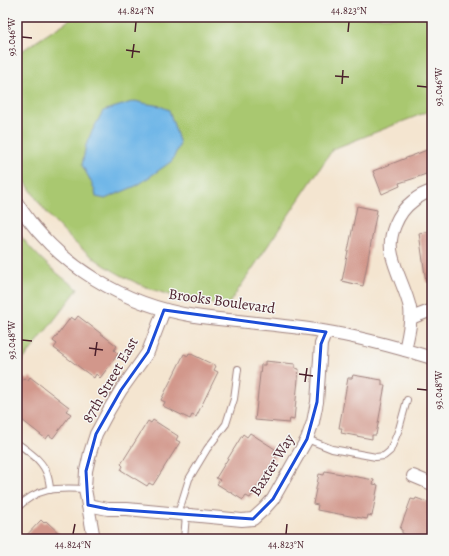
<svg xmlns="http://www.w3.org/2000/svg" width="449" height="556" viewBox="0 0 449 556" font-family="Alegreya,serif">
	<rect width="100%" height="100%" fill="#f6f6f2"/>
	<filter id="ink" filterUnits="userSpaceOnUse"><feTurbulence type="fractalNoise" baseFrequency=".025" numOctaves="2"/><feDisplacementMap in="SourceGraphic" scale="8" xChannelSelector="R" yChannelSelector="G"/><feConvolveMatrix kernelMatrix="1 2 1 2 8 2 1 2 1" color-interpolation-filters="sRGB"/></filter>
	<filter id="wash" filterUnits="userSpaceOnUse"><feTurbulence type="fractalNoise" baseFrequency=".012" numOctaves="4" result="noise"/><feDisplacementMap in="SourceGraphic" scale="16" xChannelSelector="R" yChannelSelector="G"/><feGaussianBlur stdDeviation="0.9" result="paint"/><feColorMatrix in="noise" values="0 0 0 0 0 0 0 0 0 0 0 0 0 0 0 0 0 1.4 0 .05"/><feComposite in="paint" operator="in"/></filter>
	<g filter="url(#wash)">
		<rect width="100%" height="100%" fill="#f4e5d0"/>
		<!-- green -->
		<g fill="#a9c870" stroke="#7a744e">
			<path d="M74,17H432V110L333,149L228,305C210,303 192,301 174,296C119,282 68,246 36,198C31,190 18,172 17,164C16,153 17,141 17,130C17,105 17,80 17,54Z"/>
			<path d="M17,231C34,254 55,273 78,289L17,368Z"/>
		</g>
		<!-- water -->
		<path fill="#71b7e8" stroke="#5e6b8a" d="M135,101L143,103L160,106L169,110L180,144L172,161L138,185L105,199L96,197C95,186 87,175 82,165L86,145L91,133L103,111Z"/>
		<g id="blocks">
			<!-- building -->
			<g fill="#d2978b">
				<polygon points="432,148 432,169 428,170 429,173 412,179 399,183 400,186 382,194 373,171"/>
				<polygon points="357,206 377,210 363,286 342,281"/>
				<polygon points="432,231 432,282 426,282 419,233"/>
				<polygon points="78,316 117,346 114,350 118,354 100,378 96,374 94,378 54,348 57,344 53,341 71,317 75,320"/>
				<polygon points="189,353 216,366 214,370 218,372 196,417 192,415 190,419 163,406 165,402 161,400 184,354 188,356"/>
				<polygon points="265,361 295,364 295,368 299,369 294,420 290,419 289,423 255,420 261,365 265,365"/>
				<polygon points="353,375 382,380 382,385 385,385 376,435 372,435 372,439 341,433 342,428 339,428 348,378 352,378"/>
				<polygon points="30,377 69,407 66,411 71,414 53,438 49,435 46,439 17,416 17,387 24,378 28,380"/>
				<polygon points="153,420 178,436 176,440 180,442 153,485 149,483 147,486 121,470 123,466 121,464 148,421 151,423"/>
				<polygon points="250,433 275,449 273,453 277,455 250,498 246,496 243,500 217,484 220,480 216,478 243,434 247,437"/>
				<polygon points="325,471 374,480 373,484 378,485 372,516 368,515 367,519 317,510 318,505 313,504 319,474 324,475"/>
				<polygon points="416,498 430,503 429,507 432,508 432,539 418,539 402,533 402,530 400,529 411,499 415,500"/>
				<polygon points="41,520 44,523 46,521 65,539 23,539"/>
			</g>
		</g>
	</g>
	<g filter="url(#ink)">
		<use href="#blocks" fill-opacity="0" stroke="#9f827e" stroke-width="1"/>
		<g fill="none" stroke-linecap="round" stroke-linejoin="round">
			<!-- service casing -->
			<g stroke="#9f827e" stroke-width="8">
				<g id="service">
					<polyline points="307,439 332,449 376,457 384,456 390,451 399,429 407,400"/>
					<path d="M17,443C29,452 44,461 48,477C49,481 50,485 50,490"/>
					<path d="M17,508C39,486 57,488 85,489"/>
					<polyline points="178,514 189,479 207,449 226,424 234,399 238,369"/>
					<polyline points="184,539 186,515"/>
				</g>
			</g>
			<!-- minor casing -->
			<g stroke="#9f827e" stroke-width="14">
				<g id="minor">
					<path d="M17,203C56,265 124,305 195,316C237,322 280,324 322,331C360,337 396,347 432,358"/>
					<polyline points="411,318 432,310"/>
					<path d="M405,350C408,336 412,322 410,308C406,290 396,273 392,255C387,236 398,212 413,201C419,196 425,193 432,191"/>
					<polyline points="413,476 432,484"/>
					<polyline points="88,505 108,509 127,509 242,520 253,519 264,509 273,499 307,439 313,422 317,402 321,344 326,332"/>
					<polyline points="94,539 85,489 86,471 90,453 96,434 109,410 121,390 141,362 148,352 164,310"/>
				</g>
			</g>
			<!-- service -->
			<use href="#service" stroke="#fff" stroke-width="6"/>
			<!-- minor -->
			<use href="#minor" stroke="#fff" stroke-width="12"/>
		</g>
	</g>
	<!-- marked area -->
	<path fill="none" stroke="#1d4ed8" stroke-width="3" stroke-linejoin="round" d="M164,310L326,332L321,344L317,402L307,439L273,499L253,519L108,509L88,505L86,471L96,434L121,390L148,352Z"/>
	<!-- ticks -->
	<path fill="none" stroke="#4a1f2b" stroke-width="1.5" d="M135,32L136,22M348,32L349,22M22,37L32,38M126,50L140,52M132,58L134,44M335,76L349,77M342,84L343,70M417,86L427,87M22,340L32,341M89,348L103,350M95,356L97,342M299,374L313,376M305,382L307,368M417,389L427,390M73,534L75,524M286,534L287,524"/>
	<g text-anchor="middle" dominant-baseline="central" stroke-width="3" stroke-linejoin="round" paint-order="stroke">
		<!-- street labels -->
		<g font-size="15" fill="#4a1f2b" stroke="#f6f6f2">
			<text transform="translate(222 301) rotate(8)">Brooks Boulevard</text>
			<text transform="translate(110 380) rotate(-60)">87th Street East</text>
			<text transform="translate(272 465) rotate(-58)">Baxter Way</text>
		</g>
	</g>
	<!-- margin -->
	<rect width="449" height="556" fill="none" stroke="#f6f6f2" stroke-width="44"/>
	<rect x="22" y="22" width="405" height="512" fill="none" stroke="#4a1f2b" stroke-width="1.5"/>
	<g font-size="10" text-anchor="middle" fill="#4a1f2b">
		<text x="136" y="14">44.824°N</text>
		<text x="349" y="14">44.823°N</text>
		<text transform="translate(11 37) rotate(-90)" y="4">93.046°W</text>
		<text transform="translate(438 87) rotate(-90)" y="4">93.046°W</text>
		<text transform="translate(11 340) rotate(-90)" y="4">93.048°W</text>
		<text transform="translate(438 390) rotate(-90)" y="4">93.048°W</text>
		<text x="73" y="548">44.824°N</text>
		<text x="286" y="548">44.823°N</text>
	</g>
</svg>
